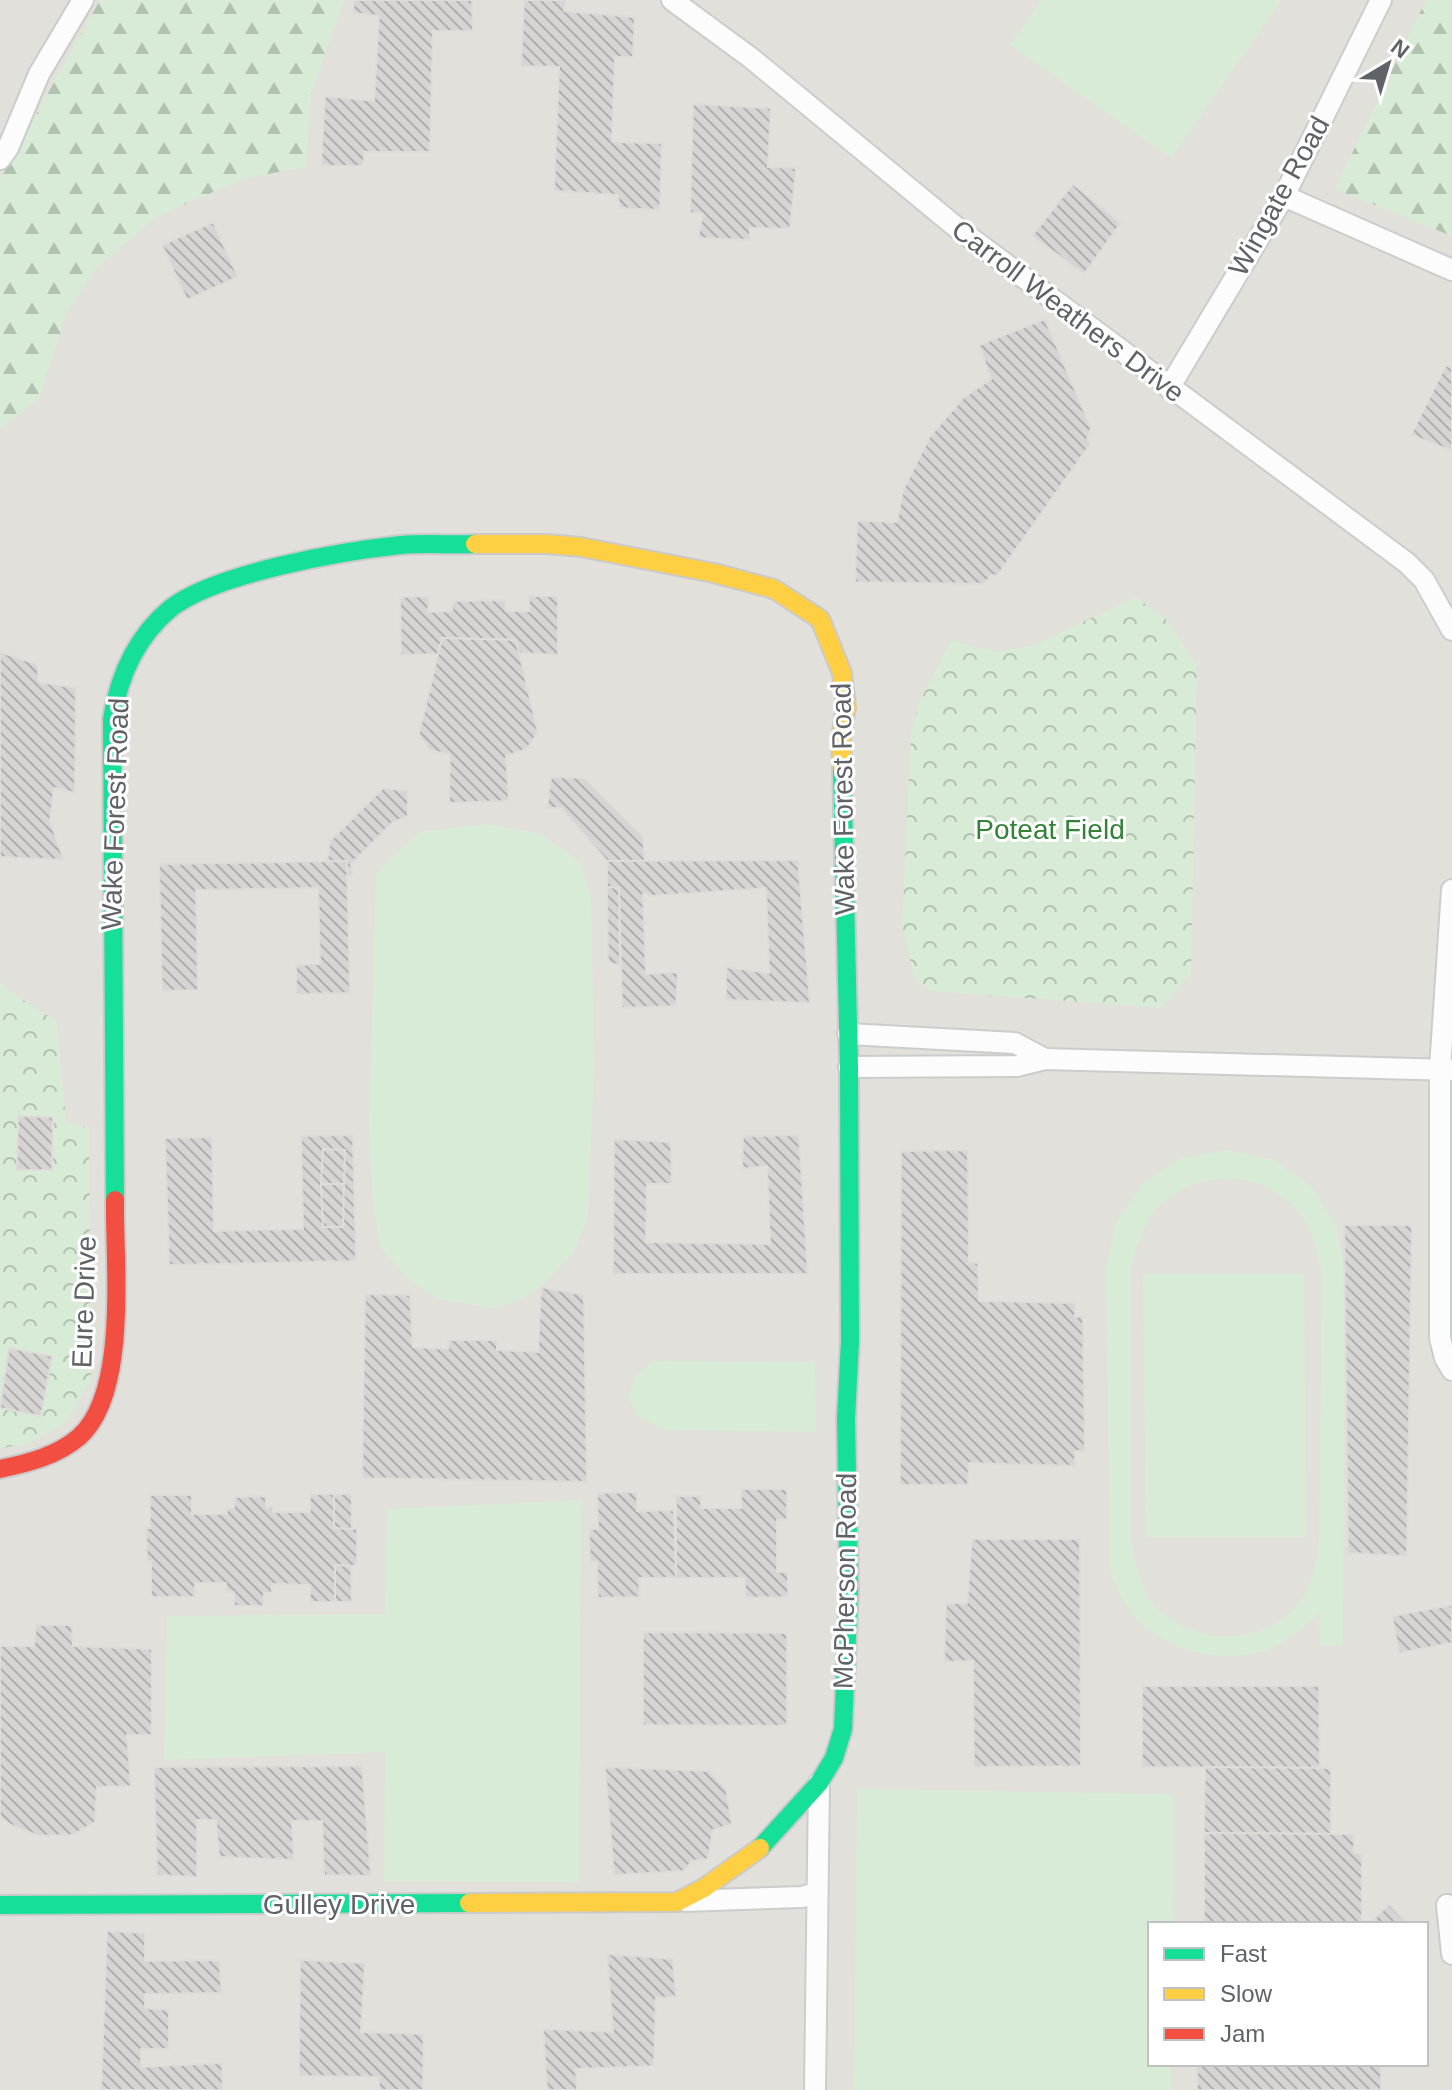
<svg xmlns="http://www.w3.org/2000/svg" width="1452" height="2090" viewBox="0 0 1452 2090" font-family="Arial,sans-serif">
	<defs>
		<pattern id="forest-firs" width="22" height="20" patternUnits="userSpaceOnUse" patternTransform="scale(2)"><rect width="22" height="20" fill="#d8ebd6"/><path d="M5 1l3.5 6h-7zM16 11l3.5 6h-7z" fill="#b2c2b1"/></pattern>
		<pattern id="park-crowns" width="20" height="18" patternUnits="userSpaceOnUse" patternTransform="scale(2)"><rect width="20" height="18" fill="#d8ebd6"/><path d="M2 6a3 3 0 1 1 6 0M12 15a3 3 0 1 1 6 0" fill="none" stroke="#b2c2b1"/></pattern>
		<pattern id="building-back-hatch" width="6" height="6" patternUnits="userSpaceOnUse" patternTransform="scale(2)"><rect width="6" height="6" fill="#d6d5d3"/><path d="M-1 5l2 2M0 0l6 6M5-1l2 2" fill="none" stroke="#b1b0af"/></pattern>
	</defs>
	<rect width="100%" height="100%" fill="#efeeea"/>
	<!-- education -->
	<path fill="#e2e0da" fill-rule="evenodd" d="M0,0H1452V2090H0ZM1150,1924H1426V2064H1150Z"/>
	<!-- grass -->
	<g fill="#d8ebd6" fill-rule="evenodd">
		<polygon points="1042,0 1282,0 1171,158 1010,45"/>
		<polygon points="487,824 540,834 579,861 591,895 594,1066 588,1217 573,1253 541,1287 516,1301 494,1308 439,1299 411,1282 381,1248 373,1205 369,1130 376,873 419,832"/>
		<path d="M1227,1150L1273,1160L1311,1186L1336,1225L1345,1271L1343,1645H1320L1319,1613C1305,1626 1287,1642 1269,1649C1227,1666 1168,1652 1137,1619C1124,1605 1117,1589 1110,1571L1106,1267L1116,1222L1142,1184L1181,1158ZM1229,1178C1240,1180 1256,1181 1266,1187C1306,1206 1315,1236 1322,1275L1319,1544C1315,1569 1311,1593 1292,1611C1260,1641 1208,1645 1173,1620C1167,1616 1159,1611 1154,1605C1139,1584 1134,1561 1131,1536V1270C1140,1231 1151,1202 1191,1185C1202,1180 1217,1180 1229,1178Z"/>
		<polygon points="1143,1274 1304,1274 1306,1537 1146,1537"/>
		<polygon points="653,1361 815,1362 816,1432 663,1430 638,1416 628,1397 636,1376"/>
		<polygon points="581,1500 579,1882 384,1881 385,1752 164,1760 167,1616 385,1614 387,1509"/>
		<polygon points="857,1789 1174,1794 1173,1924 1150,1924 1150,2064 1171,2064 1171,2090 854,2090"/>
	</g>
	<!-- forest -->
	<g fill="url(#forest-firs)">
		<polygon points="100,0 344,0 311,95 306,167 245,178 154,218 95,270 66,314 40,397 0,430 0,179"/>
		<polygon points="1426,0 1452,0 1452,236 1335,189"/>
	</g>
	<!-- park -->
	<g fill="url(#park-crowns)">
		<polygon points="1136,597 1168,621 1197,666 1191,974 1161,1008 931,991 915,980 902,925 911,732 919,703 951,641 997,652 1032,646"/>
		<polygon points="0,981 5,988 57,1022 66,1122 89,1129 91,1380 66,1422 27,1444 0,1448"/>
	</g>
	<!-- building -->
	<g fill="url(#building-back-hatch)" stroke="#deddd9" stroke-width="2">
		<polygon points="354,0 472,0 473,31 433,31 430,152 365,152 363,166 321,166 325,96 374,101 379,16 353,13"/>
		<polygon points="524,0 566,0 564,11 635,17 633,57 615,57 612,142 662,143 660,210 619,208 618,195 554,191 559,67 521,66"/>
		<polygon points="693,104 771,108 768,167 796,168 790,229 750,228 750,240 698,238 703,214 690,213"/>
		<polygon points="1073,184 1121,223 1084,274 1032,236"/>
		<polygon points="213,222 238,277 187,300 162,245"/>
		<polygon points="1045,319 1091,428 1087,440 1091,443 997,576 992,575 984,584 855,582 857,521 897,522 903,490 930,436 963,398 991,379 979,345"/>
		<polygon points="1446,365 1452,368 1452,451 1411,435"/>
		<polygon points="429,596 428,612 452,611 453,601 505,600 506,611 529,611 529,596 558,596 558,655 518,653 516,640 442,638 439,654 401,655 400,597"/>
		<polygon points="442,638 516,640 538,732 527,749 506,756 509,801 449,803 450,755 430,750 421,738 419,733"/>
		<polygon points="0,652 37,664 39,682 76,688 75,793 54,788 50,821 64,860 0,857"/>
		<polygon points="551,777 584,778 643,837 645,861 607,861 561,808 547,808"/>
		<polygon points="383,788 408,791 408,816 392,823 351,864 353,876 325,876 330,841"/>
		<polygon points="798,860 810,1003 726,1000 726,967 769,973 766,888 653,896 643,894 646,974 678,972 676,1006 622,1008 619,888 607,887 607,861"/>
		<polygon points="347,861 350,993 296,994 296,965 320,964 318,888 196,890 198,990 162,991 159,864"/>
		<polygon points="607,887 619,888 620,966 608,962"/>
		<polygon points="18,1116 53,1117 52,1170 17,1170"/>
		<polygon points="353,1135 356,1261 169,1265 165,1138 212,1137 214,1231 303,1229 301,1136"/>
		<polygon points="799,1135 808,1274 613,1274 614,1139 671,1142 672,1184 647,1184 646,1242 770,1244 767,1166 742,1169 743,1136"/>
		<polygon points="323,1149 345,1150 344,1184 321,1184"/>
		<polygon points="968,1150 969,1262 978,1263 979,1301 1075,1303 1075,1317 1083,1316 1085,1451 1075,1451 1075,1466 969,1463 968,1485 900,1485 901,1151"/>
		<polygon points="321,1184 344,1184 343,1227 323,1227"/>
		<polygon points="1344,1225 1412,1225 1407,1556 1348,1553"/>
		<polygon points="541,1287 584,1295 587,1482 362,1478 365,1294 410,1295 413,1347 448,1349 448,1340 497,1340 497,1350 538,1352"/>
		<polygon points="9,1348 52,1356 41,1416 0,1408"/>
		<polygon points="741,1489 787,1489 787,1520 777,1520 777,1572 788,1572 788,1597 745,1598 745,1578 676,1578 676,1496 701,1496 701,1508 741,1508"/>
		<polygon points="637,1492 637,1511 674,1510 676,1578 639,1578 640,1597 598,1598 597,1562 590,1562 589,1529 598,1529 597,1493"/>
		<polygon points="310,1494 352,1494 352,1529 357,1528 357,1565 351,1566 352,1602 310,1602 310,1585 272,1584 272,1593 264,1593 264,1606 234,1606 234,1592 226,1592 226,1583 195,1583 195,1597 151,1597 151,1561 147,1562 146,1528 150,1528 150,1495 192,1495 192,1514 227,1514 227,1508 234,1508 234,1497 266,1496 266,1507 273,1507 273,1512 310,1512"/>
		<polygon points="334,1494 352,1494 352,1529 334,1528"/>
		<polygon points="972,1539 1080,1539 1081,1766 974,1767 973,1661 944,1662 946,1603 967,1603"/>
		<polygon points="335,1565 351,1566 352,1602 335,1602"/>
		<polygon points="1452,1605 1452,1643 1399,1653 1392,1616"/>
		<polygon points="36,1625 72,1625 73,1646 152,1649 152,1735 127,1735 131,1786 97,1787 95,1822 73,1835 39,1836 11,1825 0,1817 0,1646 34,1646"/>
		<polygon points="643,1632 787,1633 787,1726 643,1725"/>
		<polygon points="1142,1686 1319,1686 1320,1768 1142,1767"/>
		<polygon points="362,1766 371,1876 324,1875 322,1821 292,1821 294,1860 219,1857 216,1820 197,1820 197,1877 157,1875 154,1767"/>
		<polygon points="605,1767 709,1771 726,1789 732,1824 713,1830 708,1859 692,1861 684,1871 614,1875"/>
		<polygon points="1205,1767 1331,1768 1331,1834 1204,1833"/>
		<polygon points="1204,1833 1354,1834 1354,1853 1362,1854 1362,1924 1204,1924"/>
		<polygon points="1389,1904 1408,1924 1369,1924"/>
		<polygon points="107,1931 145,1933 145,1961 219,1960 222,1993 145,1994 145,2008 169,2010 169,2049 141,2049 141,2067 222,2063 223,2090 101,2090"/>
		<polygon points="607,1954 673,1959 676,1997 656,1998 654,2066 576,2069 577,2090 547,2090 543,2029 613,2032"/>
		<polygon points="300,1960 365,1963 361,2032 424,2034 423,2090 379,2090 379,2077 299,2076"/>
		<rect x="1197" y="2064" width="184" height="26"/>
	</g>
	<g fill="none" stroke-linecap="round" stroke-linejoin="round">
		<!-- street casing -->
		<g stroke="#cbcccc" stroke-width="24">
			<g id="street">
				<polyline points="672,0 751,58 956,227 1407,563 1424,580 1452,630"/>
				<polyline points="0,159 8,148 39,74 83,0"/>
				<polyline points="1284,196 1452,270"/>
				<polyline points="1169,388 1284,196 1381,0"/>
				<polyline points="1452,890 1440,1069 1440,1338 1445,1358 1452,1370"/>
				<polyline points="848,1034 1015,1043 1045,1059"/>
				<polyline points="849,1067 1017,1066 1045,1059 1452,1070"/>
				<polyline points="685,1901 802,1897 817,1893"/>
				<polyline points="1447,1905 1452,1954"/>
				<polyline points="815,2090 819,1783"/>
			</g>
		</g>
		<!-- fast casing -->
		<g stroke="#cacacb" stroke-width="22">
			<g id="fast">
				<path d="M115,1200L112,719C119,675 136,637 171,608C216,573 343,551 401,545C425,543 450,545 475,544"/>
				<polyline points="760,1848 819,1783 834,1758 843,1729 849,1590 846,1418 850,1341 849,1067 842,766"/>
				<polyline points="0,1905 469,1903"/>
			</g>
		</g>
		<!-- slow casing -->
		<g stroke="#cacacb" stroke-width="22">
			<g id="slow">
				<polyline points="475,544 547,544 581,547 714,573 774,589 820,619 842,673 846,707 841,739 842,766"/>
				<polyline points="469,1903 677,1902 704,1888 760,1848"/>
			</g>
		</g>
		<!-- jam casing -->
		<g stroke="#cacacb" stroke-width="22">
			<path id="jam" d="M0,1469C28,1463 57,1456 79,1437C129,1393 114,1263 115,1200"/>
		</g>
		<!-- street -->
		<use href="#street" stroke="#fdfcfc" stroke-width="20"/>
		<!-- fast -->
		<use href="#fast" stroke="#16e098" stroke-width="18"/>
		<!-- slow -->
		<use href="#slow" stroke="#ffcf43" stroke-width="18"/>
		<!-- jam -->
		<use href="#jam" stroke="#f24e42" stroke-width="18"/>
	</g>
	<g text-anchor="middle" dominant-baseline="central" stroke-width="6" stroke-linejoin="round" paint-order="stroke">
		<!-- street labels -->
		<g font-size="28" fill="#5f6368" stroke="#fff">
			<text transform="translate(1279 196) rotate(-61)">Wingate Road</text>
			<text transform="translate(1068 311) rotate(37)">Carroll Weathers Drive</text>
			<text transform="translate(843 799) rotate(-91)">Wake Forest Road</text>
			<text transform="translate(115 814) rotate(-88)">Wake Forest Road</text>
			<text transform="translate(84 1302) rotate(-88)">Eure Drive</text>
			<text transform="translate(845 1581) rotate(-89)">McPherson Road</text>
			<text x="339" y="1904">Gulley Drive</text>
		</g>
		<!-- park labels -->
		<g font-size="28" fill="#348238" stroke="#fff">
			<text x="1050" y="829">Poteat Field</text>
		</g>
	</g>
	<!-- legend -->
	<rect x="1148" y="1922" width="280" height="144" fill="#ffffff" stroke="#bfc1c3" stroke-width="2"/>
	<rect x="1164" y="1948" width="40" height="12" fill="#16e098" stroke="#bfc1c3" stroke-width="2"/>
	<text x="1220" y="1962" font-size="24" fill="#5f6368">Fast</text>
	<rect x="1164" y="1988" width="40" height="12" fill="#ffcf43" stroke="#bfc1c3" stroke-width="2"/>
	<text x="1220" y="2002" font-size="24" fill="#5f6368">Slow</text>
	<rect x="1164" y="2028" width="40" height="12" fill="#f24e42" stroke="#bfc1c3" stroke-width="2"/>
	<text x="1220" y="2042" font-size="24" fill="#5f6368">Jam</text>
	<!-- north arrow -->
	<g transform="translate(1388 64) rotate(38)" stroke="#ffffff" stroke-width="6" paint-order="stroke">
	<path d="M0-6L14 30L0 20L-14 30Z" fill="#5f6368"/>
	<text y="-12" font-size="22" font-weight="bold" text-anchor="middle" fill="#5f6368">N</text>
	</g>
</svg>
